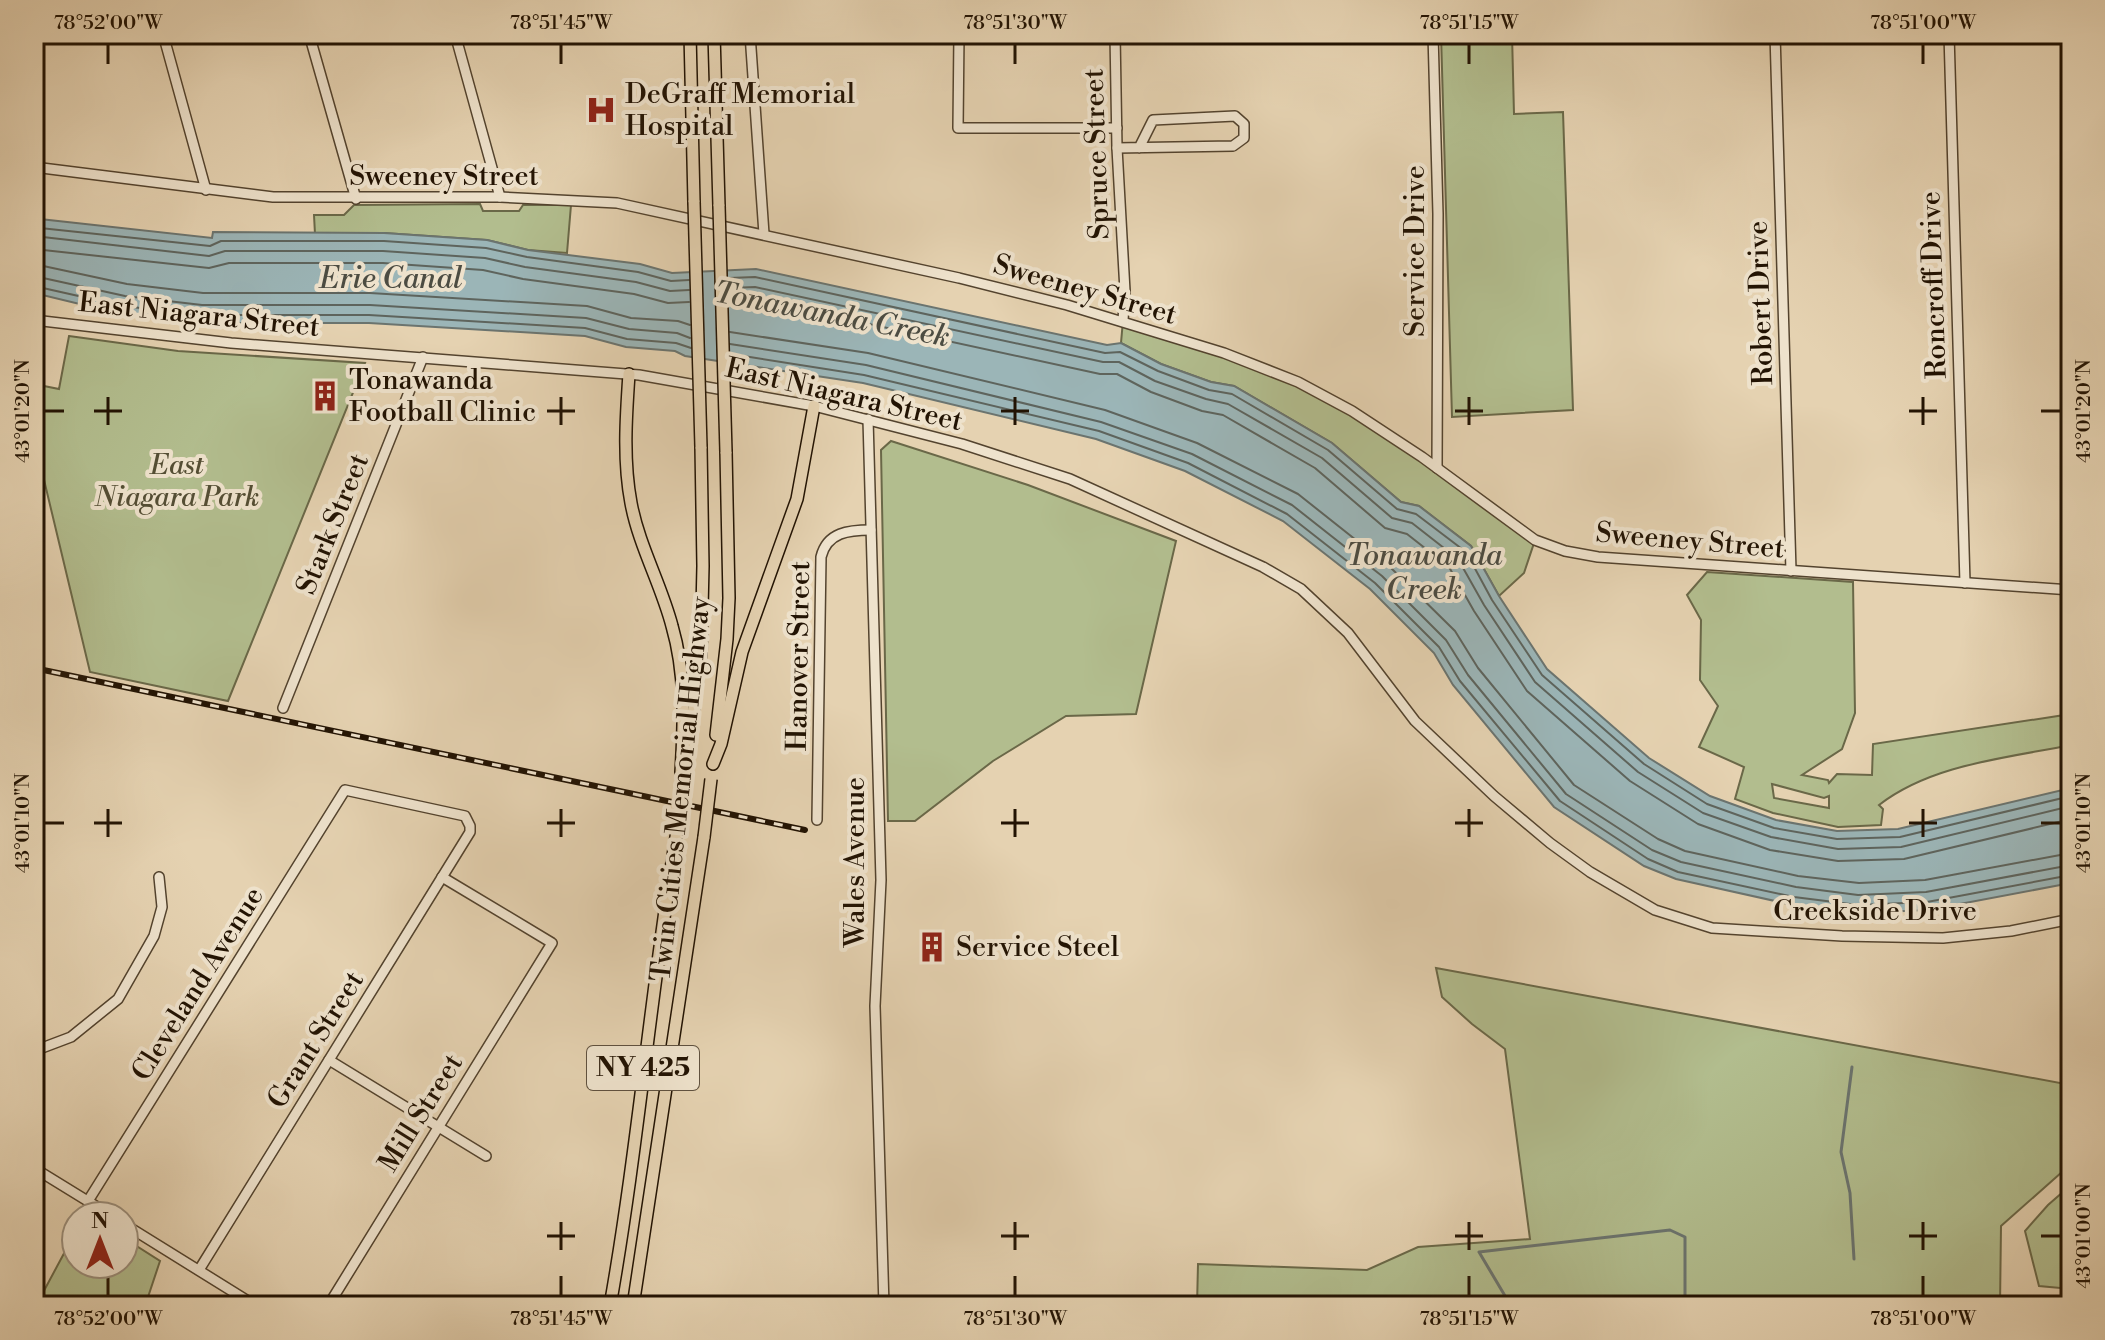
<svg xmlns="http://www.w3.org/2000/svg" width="2105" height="1340" viewBox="0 0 2105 1340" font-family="'Libre Bodoni',serif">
	<rect width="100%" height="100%" fill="#e5d2b1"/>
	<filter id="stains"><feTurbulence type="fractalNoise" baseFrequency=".0025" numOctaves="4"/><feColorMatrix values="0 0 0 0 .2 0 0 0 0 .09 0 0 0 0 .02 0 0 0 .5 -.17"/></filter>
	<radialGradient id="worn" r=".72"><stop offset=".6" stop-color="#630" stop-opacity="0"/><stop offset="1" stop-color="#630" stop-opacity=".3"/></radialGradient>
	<!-- green -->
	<g fill="#b2bd8e" stroke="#6a6848" stroke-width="2" fill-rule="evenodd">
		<polygon points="1441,34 1512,34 1514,114 1563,112 1573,410 1452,417"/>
		<polygon points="480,204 483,211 519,211 523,205 571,205 567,253 528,250 487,240 384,233 315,234 314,215 344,215 354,205"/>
		<polygon points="1123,320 1298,382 1422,457 1535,540 1524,573 1499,596 1471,546 1419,506 1401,502 1332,443 1234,386 1211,382 1161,364 1121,343"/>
		<polygon points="69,336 178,351 365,363 228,701 90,672 34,438 34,384 59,389"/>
		<polygon points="891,441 1028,485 1176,541 1136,714 1066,716 993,761 915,821 888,821 881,450"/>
		<path d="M1707,572L1853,582L1855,713L1842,749L1802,775L1828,780L1829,783L1837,774L1872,775L1873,744L2071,714V745C2007,758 1932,764 1879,805L1883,809L1881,825L1838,827L1773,813L1735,799L1744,767L1699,747L1718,706L1700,680L1701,620L1687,595ZM1772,784L1824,798L1829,796V808L1774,798Z"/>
		<polygon points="1436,968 2071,1085 2071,1171 2062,1172 2001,1226 2000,1306 1197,1306 1198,1264 1367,1270 1418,1247 1530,1239 1505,1049 1472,1024 1442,997"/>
		<polygon points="2071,1185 2071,1289 2039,1286 2025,1231 2048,1205"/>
		<polygon points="76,1231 76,1264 124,1264 124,1238 160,1261 145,1306 34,1306 34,1297 39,1300"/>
	</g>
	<!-- water -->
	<polygon fill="#9bb5b7" stroke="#6b746f" stroke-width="2" points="34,215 40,219 212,238 213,232 384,233 487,240 528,250 640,264 672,273 756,269 1107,345 1121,343 1161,364 1211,382 1234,386 1332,443 1401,502 1419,506 1471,546 1499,596 1547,669 1649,758 1710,796 1776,820 1837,831 1898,829 2071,788 2071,883 1928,910 1858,913 1793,905 1676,879 1644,866 1554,807 1453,685 1434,653 1370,589 1283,521 1185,471 1096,439 863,383 685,356 675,351 626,347 585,336 369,323 201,323 121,314 34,293"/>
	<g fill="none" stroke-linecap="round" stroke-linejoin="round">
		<!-- shore -->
		<g stroke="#5e645d" stroke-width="2">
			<polyline points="34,225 40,228 210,246 221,241 384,241 486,248 527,257 638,272 671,281 689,280"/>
			<polyline points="34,236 209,256 225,251 383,251 485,258 525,267 636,282 670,291 689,290"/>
			<polyline points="34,249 209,268 229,263 383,263 483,270 523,279 634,294 668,303 689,302"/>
			<polyline points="34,264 127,284 203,293 370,293 587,306 631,318 678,321 690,325"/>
			<polyline points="34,276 125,296 202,305 370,305 586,318 629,329 677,333 690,338"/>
			<polyline points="729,278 755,277 1105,353 1120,352 1158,371 1209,390 1232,394 1328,450 1397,509 1416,514 1466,552 1492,600 1542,675 1644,764 1707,804 1774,828 1837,839 1900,837 2071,796"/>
			<polyline points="34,286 123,306 201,315 369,315 585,328 627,339 676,343 691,348"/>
			<polyline points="729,288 755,287 1103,362 1119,362 1155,381 1206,399 1228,404 1322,458 1392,518 1412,523 1458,559 1484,605 1535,682 1638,772 1703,813 1771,837 1838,849 1901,847 2071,806"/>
			<polyline points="729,300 754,299 1100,374 1117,374 1151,392 1202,411 1223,415 1315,468 1385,528 1407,534 1449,567 1474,611 1527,691 1630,781 1698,824 1770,850 1838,861 1904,859 2071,819"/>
			<polyline points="730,332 868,353 1105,410 1197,443 1298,494 1390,567 1455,631 1478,668 1574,785 1658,839 1685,851 1798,876 1859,883 1925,880 2071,853"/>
			<polyline points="730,344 866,365 1101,422 1192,454 1292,505 1382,576 1446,640 1468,675 1566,794 1652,850 1681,862 1796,887 1858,895 1926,892 2071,865"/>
			<polyline points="731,354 864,375 1099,431 1188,463 1287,514 1375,583 1439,647 1460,681 1560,801 1648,859 1678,872 1794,897 1858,905 1927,902 2071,875"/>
		</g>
		<!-- stream -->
		<g stroke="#6b746f" stroke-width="3">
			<polyline points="1852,1067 1841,1152 1850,1193 1854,1259"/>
			<polyline points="1511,1306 1479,1252 1670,1230 1685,1237 1685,1306"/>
		</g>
		<!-- minor casing -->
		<g stroke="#53432e" stroke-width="12">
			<g id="minor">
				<polyline points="163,34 206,190"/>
				<polyline points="309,34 356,199"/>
				<polyline points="455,34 500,197"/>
				<polyline points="750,34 764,234"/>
				<polyline points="959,34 958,128 1117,128"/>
				<polyline points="1115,34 1117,148 1125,291 1123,320"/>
				<polyline points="1433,34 1438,214 1437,468"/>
				<polyline points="1775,34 1791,571"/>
				<polyline points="1949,34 1965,583"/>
				<polyline points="1117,148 1233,146 1244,138 1244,124 1235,116 1153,120 1139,148"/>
				<polyline points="34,152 38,167"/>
				<polyline points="34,167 273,197 500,197 617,203 959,278 1067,305 1224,353 1298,382 1352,411 1422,457 1535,540 1565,551 1598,557 2071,590"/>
				<polyline points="34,320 231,343 639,375 814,406 962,444 1070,479 1263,567 1301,589 1348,633 1415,721 1494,796 1550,843 1590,872 1655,910 1712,928 1842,936 1943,938 2011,931 2071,919"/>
				<polyline points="868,419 881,880 875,1006 884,1306"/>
				<polyline points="283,708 423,357"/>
				<path d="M817,820L821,557C827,532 849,530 871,530"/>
				<polyline points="34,1051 71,1037 118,999 154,936 162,907 159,877"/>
				<polyline points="329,1060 486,1156"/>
				<polyline points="34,1168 112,1216"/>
				<polyline points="88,1201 345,790 465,816 470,826 470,832 199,1270"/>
				<polyline points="124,1224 256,1306"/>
				<polyline points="328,1306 552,943 442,877"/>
			</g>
		</g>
		<!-- major casing -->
		<g stroke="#221303" stroke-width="14">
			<g id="major">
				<polyline points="690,34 694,202"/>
				<polyline points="714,34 719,206"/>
				<path d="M629,374C626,417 623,461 631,503C639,546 661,584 672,626C686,674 684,723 681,772"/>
				<polyline points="716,735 727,639 729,598 726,452"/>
				<polyline points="689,746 701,652 703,566 701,447"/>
				<polyline points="713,764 721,744 742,652 797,499 814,406"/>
				<path d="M610,1306C638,1148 651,989 677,831"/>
				<polyline points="633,1306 704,837"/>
			</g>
		</g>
		<!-- minor -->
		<use href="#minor" stroke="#eee2cc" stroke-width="9"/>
		<!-- major -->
		<use href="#major" stroke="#e5d2b1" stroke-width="11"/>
		<!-- rail casing -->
		<g stroke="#221303" stroke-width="6">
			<polyline id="rail" points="34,668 805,830"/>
		</g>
		<!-- rail -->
		<use href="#rail" stroke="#eee2cc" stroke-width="3" stroke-dasharray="9" stroke-linecap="butt"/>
		<!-- major-bridge casing -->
		<g stroke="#221303" stroke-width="14" stroke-linecap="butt">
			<g id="major-bridge">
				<polyline points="694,202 701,447"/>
				<polyline points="719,206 726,452"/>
				<polyline points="677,831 686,774"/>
				<polyline points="704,837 711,779"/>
			</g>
		</g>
		<!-- major-bridge -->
		<use href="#major-bridge" stroke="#e5d2b1" stroke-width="11"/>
	</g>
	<!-- ticks -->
	<path fill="none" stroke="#221303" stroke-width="3" d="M108,44V64M561,44V64M1015,44V64M1469,44V64M1923,44V64M108,397V425M561,397V425M1015,397V425M1469,397V425M1923,397V425M44,411H64M94,411H122M547,411H575M1001,411H1029M1455,411H1483M1909,411H1937M2041,411H2061M108,809V837M561,809V837M1015,809V837M1469,809V837M1923,809V837M44,823H64M94,823H122M547,823H575M1001,823H1029M1455,823H1483M1909,823H1937M2041,823H2061M561,1222V1250M1015,1222V1250M1469,1222V1250M1923,1222V1250M547,1236H575M1001,1236H1029M1455,1236H1483M1909,1236H1937M2041,1236H2061M108,1276V1296M561,1276V1296M1015,1276V1296M1469,1276V1296M1923,1276V1296"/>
	<!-- icons -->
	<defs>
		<g id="hospital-bare" transform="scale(2.4)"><path d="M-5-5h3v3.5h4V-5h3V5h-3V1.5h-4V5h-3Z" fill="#8f2418" stroke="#eee2cc" stroke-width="2.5" paint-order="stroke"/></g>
		<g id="building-bare" transform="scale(2.4)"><path d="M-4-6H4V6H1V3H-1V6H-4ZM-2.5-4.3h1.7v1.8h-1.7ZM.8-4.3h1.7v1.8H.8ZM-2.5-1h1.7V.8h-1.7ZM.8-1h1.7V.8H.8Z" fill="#8f2418" stroke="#eee2cc" stroke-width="2.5" paint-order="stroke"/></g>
	</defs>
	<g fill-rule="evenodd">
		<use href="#hospital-bare" x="601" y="110"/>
		<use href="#building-bare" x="325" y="396"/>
		<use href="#building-bare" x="932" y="947"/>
	</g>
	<g text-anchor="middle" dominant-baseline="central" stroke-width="8" stroke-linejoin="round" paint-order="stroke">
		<!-- shield labels -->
		<rect fill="#eee2cc" stroke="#5f513f" stroke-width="2" x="587" y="1046" width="112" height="44" rx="6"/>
		<g font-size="26" font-weight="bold" fill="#221303">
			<text x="643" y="1068">NY 425</text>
		</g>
		<!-- poi labels -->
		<g font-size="28" fill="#221303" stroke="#eee2cc" text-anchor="start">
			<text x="625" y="94">DeGraff Memorial<tspan x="625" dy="32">Hospital</tspan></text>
			<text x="349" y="380">Tonawanda<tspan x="349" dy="32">Football Clinic</tspan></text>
			<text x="956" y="947">Service Steel</text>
		</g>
		<!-- street labels -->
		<g font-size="28" fill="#221303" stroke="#eee2cc">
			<text transform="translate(1097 154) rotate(-92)">Spruce Street</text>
			<text x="444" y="176">Sweeney Street</text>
			<text transform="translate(1415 251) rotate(-90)">Service Drive</text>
			<text transform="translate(1934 285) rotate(-92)">Roncroff Drive</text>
			<text transform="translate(1085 290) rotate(16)">Sweeney Street</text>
			<text transform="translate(1761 303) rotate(-92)">Robert Drive</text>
			<text transform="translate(199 315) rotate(6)">East Niagara Street</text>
			<text transform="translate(844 395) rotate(13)">East Niagara Street</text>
			<text transform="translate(333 524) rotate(-68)">Stark Street</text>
			<text transform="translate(1690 541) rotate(5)">Sweeney Street</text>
			<text transform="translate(799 656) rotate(-89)">Hanover Street</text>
			<text transform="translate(681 789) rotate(-84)">Twin Cities Memorial Highway</text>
			<text transform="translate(855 862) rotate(-90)">Wales Avenue</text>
			<text x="1875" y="911">Creekside Drive</text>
			<text transform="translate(198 984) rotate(-58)">Cleveland Avenue</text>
			<text transform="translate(316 1040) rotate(-58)">Grant Street</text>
			<text transform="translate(421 1113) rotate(-58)">Mill Street</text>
		</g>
		<!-- park labels -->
		<g font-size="28" font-style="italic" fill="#544e34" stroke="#eee2cc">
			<text x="177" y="465">East<tspan x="177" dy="32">Niagara Park</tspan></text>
		</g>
		<!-- water labels -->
		<g font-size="30" font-style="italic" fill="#4c4c42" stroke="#eee2cc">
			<text x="391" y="279">Erie Canal</text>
			<text transform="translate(832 315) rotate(11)">Tonawanda Creek</text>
			<text x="1424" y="556">Tonawanda<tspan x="1424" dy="34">Creek</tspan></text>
		</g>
	</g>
	<!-- margin -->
	<rect width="2105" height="1340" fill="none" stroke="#e5d2b1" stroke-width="88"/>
	<!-- north arrow -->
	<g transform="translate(100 1240)"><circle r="38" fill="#eee2cc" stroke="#9c8f7c" stroke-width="2"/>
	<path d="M0-6L14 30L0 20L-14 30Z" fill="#8f2418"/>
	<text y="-12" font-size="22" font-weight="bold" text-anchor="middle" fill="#221303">N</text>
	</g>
	<rect x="44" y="44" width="2017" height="1252" fill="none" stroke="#221303" stroke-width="3"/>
	<g font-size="20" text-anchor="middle" fill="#221303">
		<text x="108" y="29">78°52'00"W</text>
		<text x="561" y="29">78°51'45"W</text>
		<text x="1015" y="29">78°51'30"W</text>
		<text x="1469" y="29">78°51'15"W</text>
		<text x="1923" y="29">78°51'00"W</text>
		<text transform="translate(22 411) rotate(-90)" y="7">43°01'20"N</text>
		<text transform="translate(2083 411) rotate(-90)" y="7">43°01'20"N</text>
		<text transform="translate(22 823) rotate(-90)" y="7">43°01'10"N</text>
		<text transform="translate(2083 823) rotate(-90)" y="7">43°01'10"N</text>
		<text transform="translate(2083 1236) rotate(-90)" y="7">43°01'00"N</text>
		<text x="108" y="1325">78°52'00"W</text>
		<text x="561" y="1325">78°51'45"W</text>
		<text x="1015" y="1325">78°51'30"W</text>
		<text x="1469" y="1325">78°51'15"W</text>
		<text x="1923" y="1325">78°51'00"W</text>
	</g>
	<rect width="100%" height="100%" filter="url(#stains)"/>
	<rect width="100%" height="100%" fill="url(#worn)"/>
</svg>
